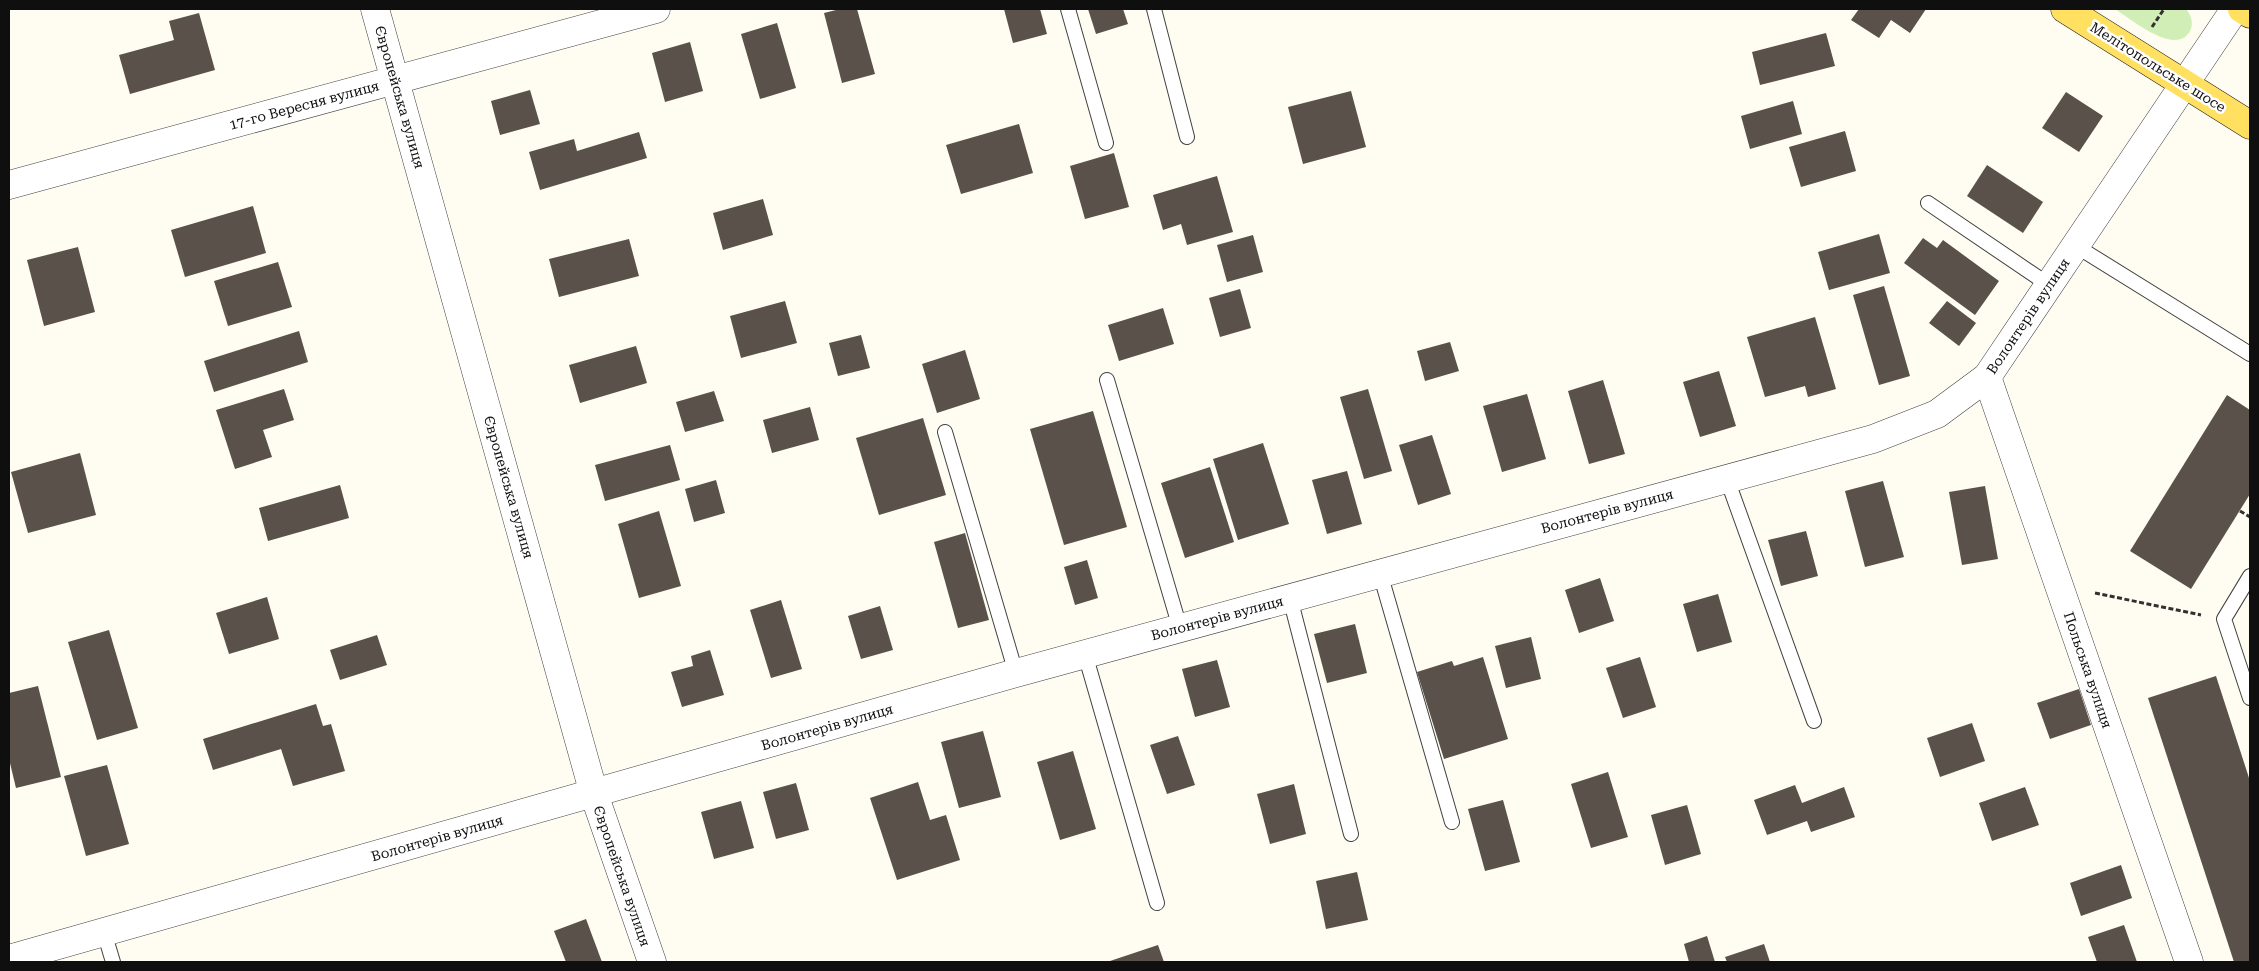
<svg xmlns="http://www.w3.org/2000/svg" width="2259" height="971" viewBox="0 0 2259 971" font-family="'Roboto Serif',serif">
	<rect width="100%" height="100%" fill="#fffdf1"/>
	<!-- green -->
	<path fill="#d1eeb6" d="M2115,9H2186C2191,15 2194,23 2190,31C2176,57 2131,19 2115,9Z"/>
	<!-- building -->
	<g fill="#59514a">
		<polygon points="840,9 857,9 875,74 842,83 824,13"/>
		<polygon points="1004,9 1040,9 1047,34 1013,43"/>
		<polygon points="1088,9 1123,9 1128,24 1096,34"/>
		<polygon points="1859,9 1926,9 1910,33 1891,20 1879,38 1851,20"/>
		<polygon points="199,13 215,70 130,94 119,55 174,40 169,21"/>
		<polygon points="777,23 796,88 760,99 741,34"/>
		<polygon points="1826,33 1835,66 1760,85 1752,52"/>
		<polygon points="690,42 703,91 665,102 652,53"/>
		<polygon points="530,90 540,124 500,135 491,101"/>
		<polygon points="1351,91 1366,147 1303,164 1288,107"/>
		<polygon points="2066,92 2103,116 2079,152 2042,128"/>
		<polygon points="1793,101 1802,134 1750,149 1741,116"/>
		<polygon points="1019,124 1033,173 961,194 946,145"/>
		<polygon points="1845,131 1856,171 1801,187 1789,147"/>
		<polygon points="639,132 647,158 540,190 529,152 574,139 577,151"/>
		<polygon points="1114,153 1129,207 1085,219 1070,166"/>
		<polygon points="1987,165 2043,202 2023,233 1967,196"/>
		<polygon points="1217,176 1233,232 1187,245 1181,224 1163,230 1153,195"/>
		<polygon points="763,199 773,235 723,250 713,213"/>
		<polygon points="253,206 266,253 185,277 171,230"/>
		<polygon points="1879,234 1890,273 1829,290 1818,252"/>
		<polygon points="1253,235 1263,272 1227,282 1217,245"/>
		<polygon points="1923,238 1937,248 1943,240 1999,281 1975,315 1904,263"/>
		<polygon points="629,239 639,276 559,297 549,259"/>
		<polygon points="78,247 95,312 44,326 27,260"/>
		<polygon points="278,262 292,307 228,326 214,281"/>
		<polygon points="1884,286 1910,376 1879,385 1853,295"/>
		<polygon points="1240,289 1251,328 1220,337 1209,298"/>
		<polygon points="785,301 797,343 741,358 730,316"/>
		<polygon points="1947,301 1976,323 1959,346 1929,323"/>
		<polygon points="1163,308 1174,344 1119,361 1108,325"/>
		<polygon points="1815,317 1836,389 1808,397 1805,386 1765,397 1747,337"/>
		<polygon points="299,331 308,362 214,392 204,361"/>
		<polygon points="861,335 870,368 838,376 829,343"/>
		<polygon points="1450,342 1459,371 1425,381 1417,351"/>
		<polygon points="636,346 647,383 580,403 569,365"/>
		<polygon points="965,350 980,399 937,413 922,364"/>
		<polygon points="1719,371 1736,426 1700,437 1683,382"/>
		<polygon points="1603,380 1625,454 1589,464 1568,391"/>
		<polygon points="284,389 294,420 263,430 272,457 235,469 216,410"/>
		<polygon points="1368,389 1392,471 1364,479 1340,397"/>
		<polygon points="714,391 724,421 685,432 676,402"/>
		<polygon points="1527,394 1546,459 1502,472 1483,406"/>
		<polygon points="2227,395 2250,410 2250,494 2191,589 2130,551"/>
		<polygon points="810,407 819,440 772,453 763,420"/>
		<polygon points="1093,411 1127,527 1064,545 1030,429"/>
		<polygon points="923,418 946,495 879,515 856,438"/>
		<polygon points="1432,435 1451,494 1418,505 1399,445"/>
		<polygon points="1263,443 1289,524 1238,540 1213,459"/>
		<polygon points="670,445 680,480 605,501 595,465"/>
		<polygon points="80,453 96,515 28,533 11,472"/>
		<polygon points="1210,467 1234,542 1185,558 1161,483"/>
		<polygon points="1347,471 1362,524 1327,534 1312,480"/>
		<polygon points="716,480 725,513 694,522 685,489"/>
		<polygon points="1883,481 1904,557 1865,567 1845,491"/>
		<polygon points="340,485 349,518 268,541 259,508"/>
		<polygon points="1985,486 1998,559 1962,565 1949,492"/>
		<polygon points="659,511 681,586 639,598 618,524"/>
		<polygon points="1806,531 1818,576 1781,586 1768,540"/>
		<polygon points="965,533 989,620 958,628 934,542"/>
		<polygon points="1087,560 1098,598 1075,605 1064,567"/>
		<polygon points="1600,578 1614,621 1579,633 1565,590"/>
		<polygon points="1718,594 1732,642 1697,652 1683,604"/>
		<polygon points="267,597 279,639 229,654 216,613"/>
		<polygon points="781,600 802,669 771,678 750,610"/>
		<polygon points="880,606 893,650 861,659 848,616"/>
		<polygon points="1355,624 1367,673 1327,683 1314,634"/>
		<polygon points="109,630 138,728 97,740 68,642"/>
		<polygon points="377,635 387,665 340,680 330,650"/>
		<polygon points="1531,637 1541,679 1506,688 1495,646"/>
		<polygon points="710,650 724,695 682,707 671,672 693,666 691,656"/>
		<polygon points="1483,657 1508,739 1444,759 1417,672 1452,661 1454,666"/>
		<polygon points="1640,657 1656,707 1623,718 1606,668"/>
		<polygon points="1217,660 1230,707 1195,717 1182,669"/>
		<polygon points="2216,676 2250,781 2250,962 2234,962 2148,698"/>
		<polygon points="38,686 61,777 16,788 9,759 9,693"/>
		<polygon points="2079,689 2091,725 2050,739 2037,703"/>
		<polygon points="316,704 323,726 331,724 345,771 293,786 281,749 213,770 203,739"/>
		<polygon points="1972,723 1985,761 1940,777 1927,738"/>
		<polygon points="983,731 1001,797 959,808 941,742"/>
		<polygon points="1178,736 1195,785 1167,794 1150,745"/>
		<polygon points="1073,751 1096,829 1060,840 1037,762"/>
		<polygon points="107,765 129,844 86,856 64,776"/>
		<polygon points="1608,772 1628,837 1591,848 1571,784"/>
		<polygon points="918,782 930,820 946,815 960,860 897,880 870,798"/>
		<polygon points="796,783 809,830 776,839 763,792"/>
		<polygon points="1294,784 1306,834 1270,844 1257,794"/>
		<polygon points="1795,785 1802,803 1844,787 1855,817 1811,832 1807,821 1767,835 1754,800"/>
		<polygon points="2025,787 2039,825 1992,841 1979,803"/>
		<polygon points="1503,800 1520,862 1485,871 1468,809"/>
		<polygon points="741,801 754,848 714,859 701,812"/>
		<polygon points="1687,805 1701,854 1665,865 1651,815"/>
		<polygon points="2121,865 2132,898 2081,916 2070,883"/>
		<polygon points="1357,872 1368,920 1326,929 1316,881"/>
		<polygon points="586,919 602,962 566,962 554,931"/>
		<polygon points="2124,925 2137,962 2097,962 2088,937"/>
		<polygon points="1707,936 1715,962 1689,962 1684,944"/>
		<polygon points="1764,944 1770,962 1727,962 1725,957"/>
		<polygon points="1158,945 1164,962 1107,962"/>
	</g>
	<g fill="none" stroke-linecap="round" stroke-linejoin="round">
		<!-- service casing -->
		<g stroke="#424242" stroke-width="16">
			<g id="service">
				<polyline points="1068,9 1106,143"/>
				<polyline points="1154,9 1187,137"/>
				<polyline points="1928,203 2049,285"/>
				<polyline points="2076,246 2250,354"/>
				<polyline points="1107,380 1180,628"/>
				<polyline points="945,432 1016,673"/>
				<polyline points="1727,479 1814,721"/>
				<polyline points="1380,573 1452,822"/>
				<polyline points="2250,576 2224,619 2250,698"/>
				<polyline points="1290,598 1351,834"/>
				<polyline points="1085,654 1157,903"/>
				<polyline points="104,932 113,962"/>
			</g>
		</g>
		<!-- minor casing -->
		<g stroke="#424242" stroke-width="29">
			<g id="minor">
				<polyline points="9,185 656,9"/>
				<polyline points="1987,377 2189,962"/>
			</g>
		</g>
		<!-- tertiary casing -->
		<g stroke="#424242" stroke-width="29">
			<g id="tertiary">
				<polyline points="375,9 594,794 652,962"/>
				<polyline points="9,959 1016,673 1873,439 1937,414 1987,377 2235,9"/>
			</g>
		</g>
		<!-- primary casing -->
		<g stroke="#202020" stroke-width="29">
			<g id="primary">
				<polyline points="2065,9 2250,125"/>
				<polyline points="2242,9 2250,14"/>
			</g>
		</g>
		<!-- path -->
		<g stroke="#313131" stroke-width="3" stroke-dasharray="5 2.5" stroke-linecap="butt">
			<polyline points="2152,27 2164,9"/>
			<polyline points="2240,511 2250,517"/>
			<polyline points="2095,593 2201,615"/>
		</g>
		<!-- service -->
		<use href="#service" stroke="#fff" stroke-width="14"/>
		<!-- minor -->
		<use href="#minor" stroke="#fff" stroke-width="28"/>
		<!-- tertiary -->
		<use href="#tertiary" stroke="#fff" stroke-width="28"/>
		<!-- primary -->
		<use href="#primary" stroke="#ffe061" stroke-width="28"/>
	</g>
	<g text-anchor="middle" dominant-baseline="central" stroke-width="5" stroke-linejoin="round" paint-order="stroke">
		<!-- street labels -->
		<g font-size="14" fill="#0f0f0f" stroke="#fff">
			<text transform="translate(2158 67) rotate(32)">Мелітопольське шосе</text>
			<text transform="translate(400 97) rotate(74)">Європейська вулиця</text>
			<text transform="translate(304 105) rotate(-15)">17-го Вересня вулиця</text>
			<text transform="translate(2028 316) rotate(-56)">Волонтерів вулиця</text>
			<text transform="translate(509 487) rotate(74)">Європейська вулиця</text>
			<text transform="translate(1607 511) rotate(-15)">Волонтерів вулиця</text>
			<text transform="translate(1217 618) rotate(-15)">Волонтерів вулиця</text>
			<text transform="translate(2088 670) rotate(71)">Польська вулиця</text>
			<text transform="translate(827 727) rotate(-16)">Волонтерів вулиця</text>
			<text transform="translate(437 838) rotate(-16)">Волонтерів вулиця</text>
			<text transform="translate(622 876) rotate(71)">Європейська вулиця</text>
		</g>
	</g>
	<!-- border -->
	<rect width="2259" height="971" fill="none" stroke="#0f0f0f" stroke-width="20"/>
</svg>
